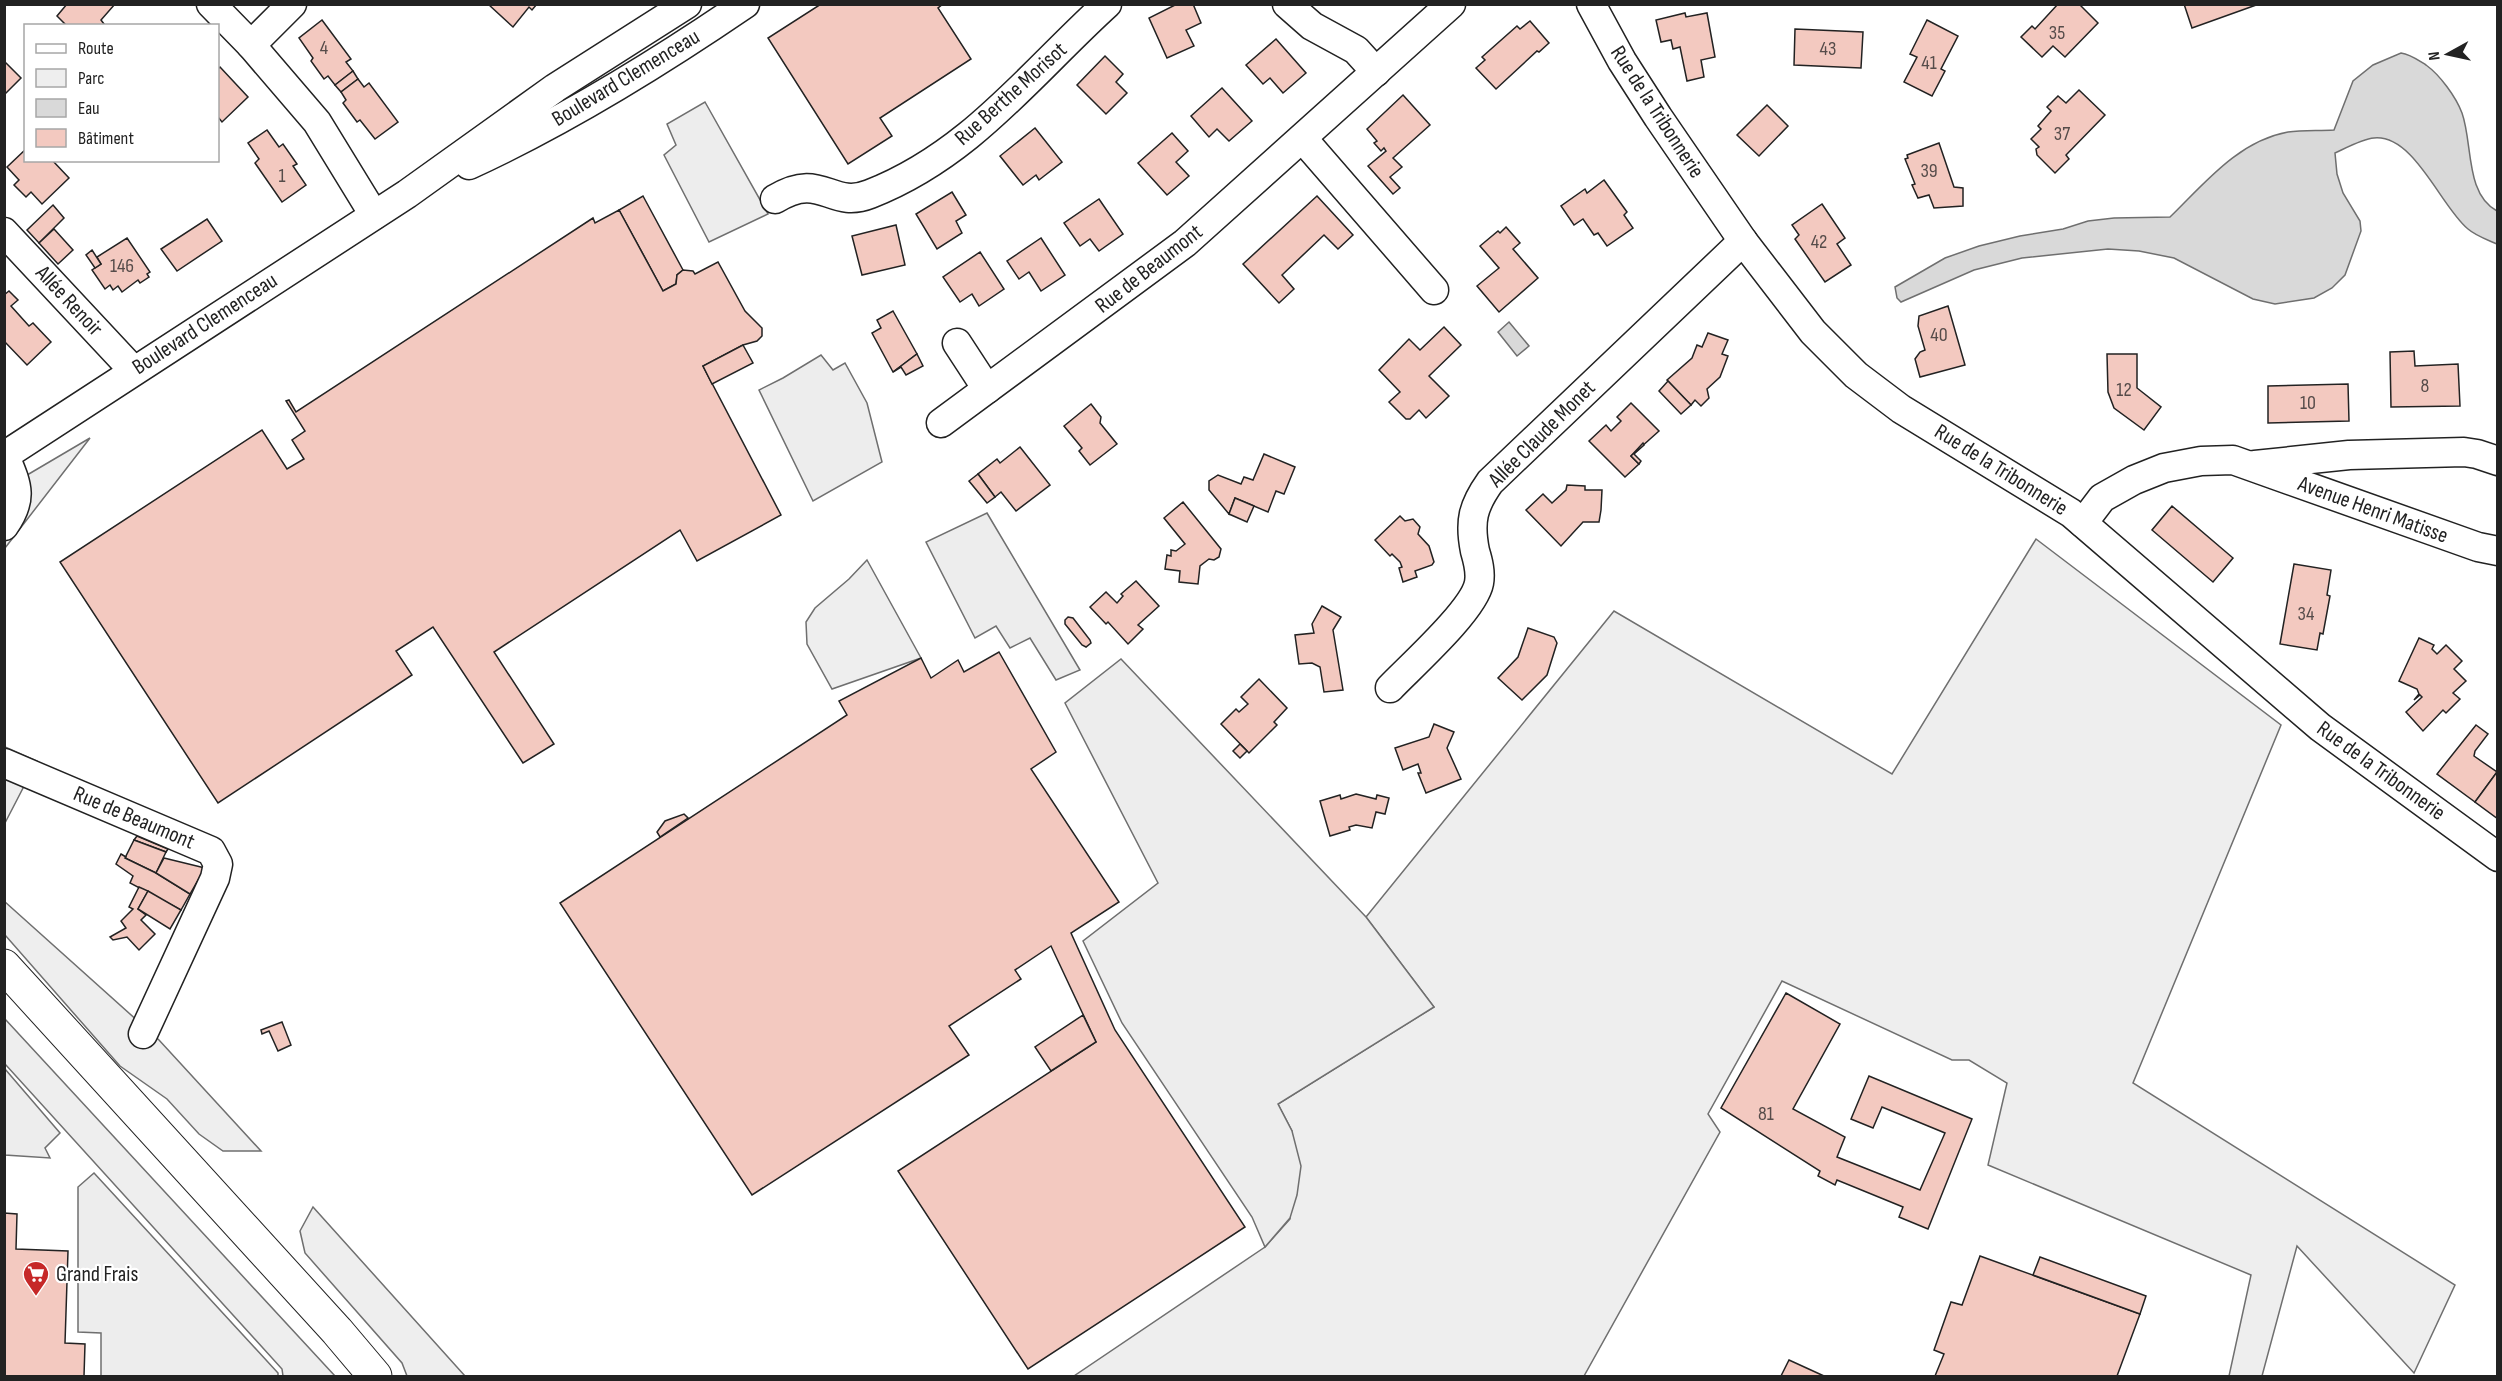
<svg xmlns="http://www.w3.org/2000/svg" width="2502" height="1381" viewBox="0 0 2502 1381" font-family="'Sofia Sans Condensed',sans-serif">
	<rect width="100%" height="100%" fill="#fff"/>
	<!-- green -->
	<g fill="#eee" stroke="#6f6f6f" stroke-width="1.5">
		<polygon points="90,438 5,548 5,488"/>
		<polygon points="2036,539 2281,725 2133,1083 2455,1285 2414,1373 2297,1246 2262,1376 2229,1376 2251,1275 1988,1165 2007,1083 1969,1060 1952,1060 1782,981 1708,1114 1720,1132 1584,1376 1074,1376 1265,1247 1290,1219 1292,1131 1278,1104 1434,1007 1366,917 1614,611 1892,774"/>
		<polygon points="867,560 921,658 832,689 807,644 806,622 815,608 849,579"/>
		<polygon points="5,747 37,761 5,823"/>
		<polygon points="4,901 159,1040 261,1151 223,1151 199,1134 167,1099 120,1066 5,935"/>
		<polygon points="5,1019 335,1376 283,1376 282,1369 5,1064"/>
		<polygon points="313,1207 465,1376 407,1376 402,1363 305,1253 300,1231"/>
	</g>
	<!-- parking -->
	<g fill="#ededed" stroke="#6f6f6f" stroke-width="1.5">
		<polygon points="705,102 768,214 709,242 664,155 676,145 667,124"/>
		<polygon points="821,355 833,370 845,363 867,403 882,462 813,501 759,390 783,378"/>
		<polygon points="987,513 1080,670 1056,680 1030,638 1010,648 996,626 975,638 926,542"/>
		<polygon points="1121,659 1366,917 1434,1007 1278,1104 1292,1131 1301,1166 1297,1195 1290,1218 1265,1247 1252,1217 1122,1023 1083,941 1158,883 1065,703"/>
		<polygon points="5,1069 60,1133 45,1148 50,1158 5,1155"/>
		<polygon points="94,1173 278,1373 278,1376 101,1376 101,1333 78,1332 78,1187"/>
	</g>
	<!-- water -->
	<g fill="#d9d9d9" stroke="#6f6f6f" stroke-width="1.5">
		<path d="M2401,53C2410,54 2418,60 2426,65C2440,75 2456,97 2462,113C2473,144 2465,194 2497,211V244C2488,240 2476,236 2468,229C2441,207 2414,134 2374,138C2362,139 2346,148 2335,153L2337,174L2343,193L2360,221L2361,231L2345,275L2332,288L2314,298L2275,304L2253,299L2174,258L2139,251L2108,249L2022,258L1974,270L1901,302L1897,298L1895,287L1945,258L1979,246L2020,236L2063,229L2088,221L2114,218L2170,217C2204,184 2238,141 2288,132C2303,130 2319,131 2334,130L2353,81L2373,65Z"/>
		<polygon points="1509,322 1529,346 1517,356 1498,332"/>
	</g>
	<!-- building -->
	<g fill="#f3c9c0" stroke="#222" stroke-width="1.5">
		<polygon points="67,4 115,4 101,20 104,24 102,26 67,26 57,16"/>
		<polygon points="488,4 537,4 532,10 529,7 513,27"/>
		<polygon points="821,4 943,4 938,8 971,59 880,118 892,136 848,164 768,38"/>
		<polygon points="1177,4 1193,4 1201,23 1186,30 1194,46 1167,58 1149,18"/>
		<polygon points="2058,4 2079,4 2098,23 2065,57 2053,46 2042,57 2021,37 2032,26 2035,29"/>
		<polygon points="2184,4 2259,4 2192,28"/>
		<polygon points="1685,13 1686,17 1707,13 1715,57 1701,60 1704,77 1687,81 1680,47 1673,49 1671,40 1661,42 1656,20"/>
		<polygon points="322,20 351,59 346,62 353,71 335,85 328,76 324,79 311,61 313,58 299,38"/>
		<polygon points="1927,20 1958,36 1941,69 1945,71 1932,96 1904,82 1917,57 1910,54"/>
		<polygon points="1530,21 1549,43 1539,52 1537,51 1496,89 1476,68 1485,60 1482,57 1517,26 1520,29"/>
		<polygon points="1795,29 1863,32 1861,68 1794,65"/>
		<polygon points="1276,39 1306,73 1283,93 1270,78 1263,84 1246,65"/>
		<polygon points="1105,56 1123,74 1116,82 1127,93 1106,114 1077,85"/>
		<polygon points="4,61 21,78 4,95"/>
		<polygon points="220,67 248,97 222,122 218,117 218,69"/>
		<polygon points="353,71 358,79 341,92 335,85"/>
		<polygon points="358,79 364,87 369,83 398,122 375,139 360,120 357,122 343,103 346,100 341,92"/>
		<polygon points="1222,88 1252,121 1229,141 1217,129 1209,137 1191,116"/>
		<polygon points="2079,90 2105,115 2066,155 2069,159 2055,173 2037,155 2036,149 2039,147 2031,139 2041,129 2038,126 2051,111 2047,107 2058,96 2066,103"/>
		<polygon points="1403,95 1430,125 1393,158 1402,167 1390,177 1400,188 1393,194 1368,166 1386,151 1384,148 1381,151 1374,143 1377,141 1367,129"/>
		<polygon points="1767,105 1788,126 1759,156 1737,135"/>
		<polygon points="1035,128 1062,162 1039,180 1036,175 1023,185 1000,156"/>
		<polygon points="267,130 279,147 283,144 297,164 293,166 306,185 282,202 255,163 259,159 248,143"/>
		<polygon points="1172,133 1188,151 1176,162 1189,176 1167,195 1138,163"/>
		<polygon points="1939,143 1954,187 1963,188 1963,206 1934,208 1929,195 1918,198 1912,185 1915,184 1905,159 1908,158 1907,155"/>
		<polygon points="26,149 26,160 52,160 69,178 42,204 31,192 26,197 14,185 19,180 7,167"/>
		<polygon points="1604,180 1627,212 1624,215 1633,228 1607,246 1598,233 1594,235 1583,219 1574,225 1561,206 1585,189 1587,193"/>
		<polygon points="952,192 966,215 956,221 962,233 937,249 916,214"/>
		<polygon points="643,196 683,270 677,275 676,284 663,291 619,210"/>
		<polygon points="1317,196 1353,235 1338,249 1324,235 1282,275 1294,289 1279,303 1243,264"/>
		<polygon points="1099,199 1123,234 1099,251 1090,239 1080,246 1064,223"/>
		<polygon points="1822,204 1845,238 1837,244 1851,265 1825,282 1795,239 1799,235 1792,225"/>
		<polygon points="53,205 64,218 39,243 27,230"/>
		<polygon points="619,210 663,291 676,284 677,275 683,270 693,271 695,274 718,262 745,311 762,328 762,336 757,341 743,345 703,366 781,515 697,561 680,530 494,652 554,744 523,763 433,627 396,651 412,675 218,803 60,562 262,430 287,469 304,459 292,440 305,431 286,401 289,400 296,412 593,218 595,223"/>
		<polygon points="207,219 222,241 177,271 161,249"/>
		<polygon points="896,225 905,265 862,275 852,236"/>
		<polygon points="1506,227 1520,243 1513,249 1538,278 1499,312 1477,286 1499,268 1480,246 1498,231 1500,233"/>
		<polygon points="54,229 73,250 58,264 39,243"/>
		<polygon points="127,238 150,272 147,274 149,277 140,283 138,280 122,292 118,286 113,290 110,285 105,289 92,270 101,264 97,257"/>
		<polygon points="1041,238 1065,275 1041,291 1029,272 1019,279 1007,261"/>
		<polygon points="92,250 101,264 95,268 86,255"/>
		<polygon points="980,252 1004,289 979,306 972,294 960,302 943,277"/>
		<polygon points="9,291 18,300 11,306 29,326 33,323 51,342 27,365 4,341 4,295"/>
		<polygon points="1948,306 1965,365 1920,377 1915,359 1920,352 1925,350 1918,326 1919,316"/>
		<polygon points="893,311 917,354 893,372 872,333 881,328 877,320"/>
		<polygon points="1444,327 1461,345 1429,376 1449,396 1426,418 1419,410 1410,419 1406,419 1389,402 1400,392 1379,370 1409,339 1420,350"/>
		<polygon points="1708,333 1728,340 1722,354 1728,356 1720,377 1707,389 1709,398 1701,406 1695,400 1691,405 1667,380 1692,358 1697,345 1702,347"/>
		<polygon points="743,345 753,363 712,384 703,366"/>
		<polygon points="2414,351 2415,366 2458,364 2460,406 2391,407 2390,352"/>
		<polygon points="917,354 923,366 906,375 901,367 893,372"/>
		<polygon points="2107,354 2137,354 2137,388 2161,407 2144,430 2114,408 2108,392"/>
		<polygon points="1668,381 1691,405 1681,414 1659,391"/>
		<polygon points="2348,384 2349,421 2268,423 2268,386"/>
		<polygon points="1631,403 1659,431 1631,456 1639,464 1625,477 1589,441 1606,425 1611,431 1621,421 1617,417"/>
		<polygon points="1091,404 1101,417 1100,423 1117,444 1090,465 1079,451 1082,448 1064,426"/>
		<polygon points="1643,443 1644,445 1634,454 1641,461 1639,464 1631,456"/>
		<polygon points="1020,447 1050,485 1016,511 1001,492 995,497 978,474 997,459 1000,463"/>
		<polygon points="1264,454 1295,467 1284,494 1276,491 1268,512 1235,498 1229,514 1209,490 1209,481 1218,475 1241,484 1244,477 1253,480"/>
		<polygon points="978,474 995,497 987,503 969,481"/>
		<polygon points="1567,485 1585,486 1585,490 1602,490 1601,510 1599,522 1583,522 1561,546 1526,510 1543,494 1552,503 1566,490"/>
		<polygon points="1235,498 1254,506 1247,522 1229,514"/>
		<polygon points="1183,502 1221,549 1219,557 1214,560 1209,559 1200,566 1198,584 1179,582 1180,571 1165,569 1167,555 1171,556 1171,550 1176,551 1185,544 1164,518"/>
		<polygon points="2172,506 2233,558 2213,582 2152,530"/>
		<polygon points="1400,516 1405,521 1413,519 1420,527 1418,534 1429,546 1434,562 1432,565 1415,571 1417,577 1403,582 1399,568 1402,567 1400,562 1392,554 1390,556 1375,540"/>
		<polygon points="2294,564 2331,570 2327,595 2330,596 2323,634 2320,633 2317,650 2280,644"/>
		<polygon points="1136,581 1159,606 1138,625 1143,629 1128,644 1108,622 1106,624 1090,607 1106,592 1117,603 1123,596 1121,594"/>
		<polygon points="1322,606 1341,617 1333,630 1343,690 1324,692 1320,667 1312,663 1299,664 1295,635 1314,633 1312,624"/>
		<polygon points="1068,617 1073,618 1090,640 1091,643 1086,647 1082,645 1065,624 1065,620"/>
		<polygon points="1528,628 1554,637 1557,643 1547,675 1522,700 1498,678 1518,657"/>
		<polygon points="2419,638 2434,645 2432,649 2437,654 2446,645 2462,661 2454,669 2466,681 2453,693 2460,699 2446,713 2443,710 2423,731 2406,712 2422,697 2420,695 2414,700 2419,694 2417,689 2399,681"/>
		<polygon points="999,652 1056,752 1031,769 1119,902 1071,933 1115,1030 1245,1227 1028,1369 898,1171 1096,1042 1051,946 1015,970 1021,979 949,1026 969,1055 752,1195 560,903 847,715 839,701 921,658 931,678 958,660 964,672"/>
		<polygon points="1259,679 1287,708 1274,722 1277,725 1249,753 1221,724 1236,709 1239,712 1248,704 1241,697"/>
		<polygon points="1434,724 1454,732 1447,748 1461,779 1426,793 1418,773 1421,773 1418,764 1403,770 1395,748 1429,737"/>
		<polygon points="2476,725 2488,734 2475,751 2474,756 2497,772 2475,802 2437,774"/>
		<polygon points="1240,744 1247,751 1240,758 1233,751"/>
		<polygon points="2497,772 2498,772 2498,819 2475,802"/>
		<polygon points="1356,794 1376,799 1377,795 1389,798 1385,814 1376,812 1372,828 1356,825 1349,827 1350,830 1330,836 1320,801 1340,795 1341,799"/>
		<polygon points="684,814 688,818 660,837 657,832 665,821"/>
		<polygon points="137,836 168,849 166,852 134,840"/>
		<polygon points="134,840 166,852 156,873 125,858"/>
		<polygon points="121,854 126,857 125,858 156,873 190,894 181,910 130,883 133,876 116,864"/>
		<polygon points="164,858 205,868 190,894 156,873"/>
		<polygon points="139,887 148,891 138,909 146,915 141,920 155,934 139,950 127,937 113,940 110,937 126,928 121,921 133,909 129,907"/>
		<polygon points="148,891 181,910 170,929 138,909"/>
		<polygon points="1786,993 1840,1024 1793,1109 1845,1137 1837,1157 1920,1190 1945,1133 1882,1107 1873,1128 1851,1119 1869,1076 1972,1119 1928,1229 1899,1217 1903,1207 1837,1180 1835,1185 1818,1176 1820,1171 1721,1108"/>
		<polygon points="1083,1015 1096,1042 1051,1071 1035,1047"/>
		<polygon points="282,1022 291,1045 278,1051 269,1031 262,1034 261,1030"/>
		<polygon points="4,1213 17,1214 16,1249 68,1251 65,1343 85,1344 84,1376 4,1376"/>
		<polygon points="1980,1256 2140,1314 2117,1376 1935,1376 1944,1354 1934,1350 1951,1302 1962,1305"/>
		<polygon points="2040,1257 2146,1296 2140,1314 2033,1275"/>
		<polygon points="1789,1360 1824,1376 1781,1376"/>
	</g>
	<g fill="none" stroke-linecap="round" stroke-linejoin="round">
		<!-- minor casing -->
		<g stroke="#222" stroke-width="31">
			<g id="minor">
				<polyline points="211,4 251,45 317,122 374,215"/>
				<polyline points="1287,4 1312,26 1356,50 1376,72"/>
				<polyline points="1591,4 1622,61 1658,117 1743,241 1813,332 1856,375 1901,409 2071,513 2320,727 2498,857"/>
				<polyline points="251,45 292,4"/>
				<polyline points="1303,139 1434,290"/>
				<path d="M469,165C565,121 657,64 745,4"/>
				<path d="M775,199C822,170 830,210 870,194C970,155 1030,74 1107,4"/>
				<polyline points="4,232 133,370"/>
				<polyline points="957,343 987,389"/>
				<polyline points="941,423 1185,243 1451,4"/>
				<polyline points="4,456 407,194 555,88 687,4"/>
				<polyline points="2255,465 2349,455 2464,452 2477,454 2498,461"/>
				<polyline points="2083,523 2102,498 2134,480 2164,468 2201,461 2233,460 2478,547 2498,551"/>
				<path d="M4,526C24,498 17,485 5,456"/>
				<path d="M1390,688C1411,666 1474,610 1479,583C1481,572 1478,561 1475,551C1469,521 1473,506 1490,482L1743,241"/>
				<polyline points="4,763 211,851 218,864 215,878 143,1034"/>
			</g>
		</g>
		<!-- highway casing -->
		<g stroke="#222" stroke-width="35">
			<polyline id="highway" points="4,966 337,1331 375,1376"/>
		</g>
		<!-- minor -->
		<use href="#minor" stroke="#fff" stroke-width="28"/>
		<!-- highway -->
		<use href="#highway" stroke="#fff" stroke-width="33"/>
	</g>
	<!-- icons -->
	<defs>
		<g id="supermarket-pin" transform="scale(1.35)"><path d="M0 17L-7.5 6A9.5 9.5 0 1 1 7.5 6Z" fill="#c62828" stroke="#fff"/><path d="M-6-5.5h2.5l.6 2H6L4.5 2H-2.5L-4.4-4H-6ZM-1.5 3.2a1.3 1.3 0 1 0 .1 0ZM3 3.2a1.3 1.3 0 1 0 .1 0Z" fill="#fff"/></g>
	</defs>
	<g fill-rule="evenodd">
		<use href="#supermarket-pin" x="36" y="1274"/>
	</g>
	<g text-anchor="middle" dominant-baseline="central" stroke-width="4.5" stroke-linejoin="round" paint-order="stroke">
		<!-- number labels -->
		<g font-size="20" fill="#564c4a">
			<text x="2057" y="33">35</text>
			<text x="324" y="48">4</text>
			<text x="1828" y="49">43</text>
			<text x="1929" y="63">41</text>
			<text x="2062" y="134">37</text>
			<text x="1929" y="171">39</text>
			<text x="282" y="176">1</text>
			<text x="1819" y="242">42</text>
			<text x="122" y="266">146</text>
			<text x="1939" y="335">40</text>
			<text x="2425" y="386">8</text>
			<text x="2124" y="390">12</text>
			<text x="2308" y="403">10</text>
			<text x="2306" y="614">34</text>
			<text x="1766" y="1114">81</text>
		</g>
		<!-- street labels -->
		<g font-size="22" fill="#222" stroke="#fff">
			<text transform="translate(626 78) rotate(-31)">Boulevard Clemenceau</text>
			<text transform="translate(1011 94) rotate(-42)">Rue Berthe Morisot</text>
			<text transform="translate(1657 112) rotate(57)">Rue de la Tribonnerie</text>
			<text transform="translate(1149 269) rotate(-38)">Rue de Beaumont</text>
			<text transform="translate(69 301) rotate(47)">Allée Renoir</text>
			<text transform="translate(205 324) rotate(-33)">Boulevard Clemenceau</text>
			<text transform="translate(1542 434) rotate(-45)">Allée Claude Monet</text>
			<text transform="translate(2001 470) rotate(32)">Rue de la Tribonnerie</text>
			<text transform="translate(2373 510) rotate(20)">Avenue Henri Matisse</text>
			<text transform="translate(2381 771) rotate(36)">Rue de la Tribonnerie</text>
			<text transform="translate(134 818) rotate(23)">Rue de Beaumont</text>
		</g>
		<!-- poi labels -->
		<g font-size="22" fill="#222" stroke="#fff" text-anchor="start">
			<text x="56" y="1274">Grand Frais</text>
		</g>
	</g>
	<!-- border -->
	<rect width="2502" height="1381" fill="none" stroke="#222222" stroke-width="12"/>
	<!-- legend -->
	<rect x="24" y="24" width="195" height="138" fill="#ffffff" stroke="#a7a7a7" stroke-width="1.5"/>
	<rect x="36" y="44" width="30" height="9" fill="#ffffff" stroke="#a7a7a7" stroke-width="1.5"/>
	<text x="78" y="54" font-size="18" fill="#222222">Route</text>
	<rect x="36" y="69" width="30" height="18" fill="#eeeeee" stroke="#a7a7a7" stroke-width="1.5"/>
	<text x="78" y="84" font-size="18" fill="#222222">Parc</text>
	<rect x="36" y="99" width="30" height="18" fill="#d9d9d9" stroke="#a7a7a7" stroke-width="1.5"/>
	<text x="78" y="114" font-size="18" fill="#222222">Eau</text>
	<rect x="36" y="129" width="30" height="18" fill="#f3c9c0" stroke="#a7a7a7" stroke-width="1.5"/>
	<text x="78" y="144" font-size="18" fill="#222222">Bâtiment</text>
	<!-- north arrow -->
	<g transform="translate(2448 54) rotate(262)" stroke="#ffffff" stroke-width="4.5" paint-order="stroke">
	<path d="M0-4.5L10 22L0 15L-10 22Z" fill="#222222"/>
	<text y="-9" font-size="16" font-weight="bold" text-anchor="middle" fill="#222222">N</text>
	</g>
</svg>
